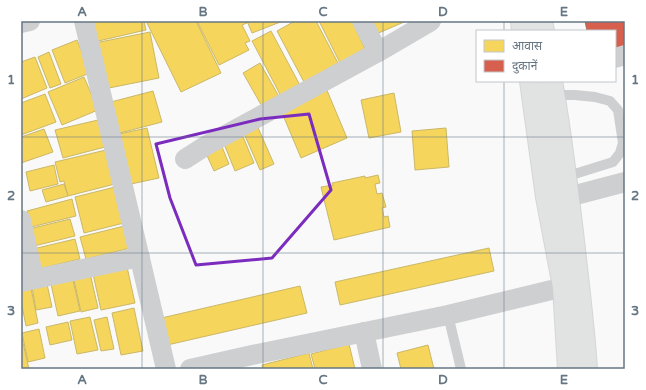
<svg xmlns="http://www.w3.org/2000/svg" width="646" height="390" viewBox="0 0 646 390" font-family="'Varela Round','Noto Sans Devanagari',sans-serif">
	<rect width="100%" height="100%" fill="#f9f9f9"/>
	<!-- homes -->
	<g fill="#f6d55c" stroke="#cab868">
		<polygon points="89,21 144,21 146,30 94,42"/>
		<polygon points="146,21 196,21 221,73 181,92"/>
		<polygon points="197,21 246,21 247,23 242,25 250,41 245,43 249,50 219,65"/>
		<polygon points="247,21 283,21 252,33"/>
		<polygon points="295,21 316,21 338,63 304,82 277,31"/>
		<polygon points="319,21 352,21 366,51 340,63"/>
		<polygon points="368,21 404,21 404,22 374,35"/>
		<polygon points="271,31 302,89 283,100 252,41"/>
		<polygon points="150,32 159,78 104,89 95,43"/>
		<polygon points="77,40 90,73 65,83 52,50"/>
		<polygon points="49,52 61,84 50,88 38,57"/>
		<polygon points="35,57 47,88 21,99 21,62"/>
		<polygon points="260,63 281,100 264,110 243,73"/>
		<polygon points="84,77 98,110 62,125 48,92"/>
		<polygon points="326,88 347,138 301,158 280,108"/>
		<polygon points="153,91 162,122 116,134 107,103"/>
		<polygon points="394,93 401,132 369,138 361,100"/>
		<polygon points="45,94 56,122 21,135 21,103"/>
		<polygon points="98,120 105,147 63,158 55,130"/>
		<polygon points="256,123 274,164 260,170 242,129"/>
		<polygon points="147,128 159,178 131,184 119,134"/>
		<polygon points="446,128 449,167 415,170 412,131"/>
		<polygon points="44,129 53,152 21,163 21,137"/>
		<polygon points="241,132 254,163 235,171 222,139"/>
		<polygon points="220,142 229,164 214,171 204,149"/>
		<polygon points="106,150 115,184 68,196 64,181 60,182 55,162"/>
		<polygon points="54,165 58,184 30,191 26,172"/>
		<polygon points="378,175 380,183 375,184 377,194 382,193 386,207 382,208 384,217 388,216 390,227 334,240 321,187 333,185 332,183 365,176 365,178"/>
		<polygon points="64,184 68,196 46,202 42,190"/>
		<polygon points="115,187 124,223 84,233 75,197"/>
		<polygon points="72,199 76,216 31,227 27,211"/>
		<polygon points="70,219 75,236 34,246 29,229"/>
		<polygon points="128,225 134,247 86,259 80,237"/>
		<polygon points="75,239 80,259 38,269 33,249"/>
		<polygon points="489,248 494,271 340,305 335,282"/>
		<polygon points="127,267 135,303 101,310 93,274"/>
		<polygon points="90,273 98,308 81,312 73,276"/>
		<polygon points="73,280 80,311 58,316 51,284"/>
		<polygon points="47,284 52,307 36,310 32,287"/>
		<polygon points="300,286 307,313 163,346 157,319"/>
		<polygon points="31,288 38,323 26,326 21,301 21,290"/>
		<polygon points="134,308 143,351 121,355 112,313"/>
		<polygon points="90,317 98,350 77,354 70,321"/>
		<polygon points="107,317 114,349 101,351 94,320"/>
		<polygon points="68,322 72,340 50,345 46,327"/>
		<polygon points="39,329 45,358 28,362 22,333"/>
		<polygon points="21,334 29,369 21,369"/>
		<polygon points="349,344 355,369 315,369 311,354"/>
		<polygon points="428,345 434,369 401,369 397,353"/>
		<polygon points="309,353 313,369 263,369 262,365"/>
	</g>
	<!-- shops -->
	<polygon fill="#d6604d" stroke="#b4675d" points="585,21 625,21 625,46 615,49 615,31 587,31"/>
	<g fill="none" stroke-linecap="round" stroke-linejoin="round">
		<!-- primary casing -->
		<g stroke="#d5d6d7" stroke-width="24">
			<g id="primary">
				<polyline points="522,21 523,31"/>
				<polyline points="541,21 543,31"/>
				<polyline points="531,81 547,197 564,287 569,369"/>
				<path d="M551,81C560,131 566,182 572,232C577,278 583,323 586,369"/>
			</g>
		</g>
		<!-- lane -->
		<g stroke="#cecfd0" stroke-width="10">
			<polyline points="553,95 575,95 595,97 610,101 618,110 623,143 620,153 613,162 565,177"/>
			<polyline points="448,315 461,369"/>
		</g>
		<!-- street -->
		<g stroke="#cecfd0" stroke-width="20">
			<polyline points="84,21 166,369"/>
			<polyline points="362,21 378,52"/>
			<polyline points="21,23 30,21"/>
			<polyline points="615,58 625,55"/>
			<polyline points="185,159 207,145 378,52 431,21"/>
			<polyline points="568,197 625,182"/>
			<polyline points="21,220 34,279"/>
			<polyline points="21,282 140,257"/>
			<polyline points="364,332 372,369"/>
			<polyline points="190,369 252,355 448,315 564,287 579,289"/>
		</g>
		<!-- primary -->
		<use href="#primary" stroke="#e1e2e2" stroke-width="22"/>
	</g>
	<!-- marked area -->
	<path fill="none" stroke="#7b2cbf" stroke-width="3" stroke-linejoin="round" d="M309,114L331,190L272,258L196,265L170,198L156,144L260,119Z"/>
	<!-- grid -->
	<path fill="none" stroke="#657683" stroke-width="1" stroke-opacity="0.55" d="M142,21V369M263,21V369M383,21V369M504,21V31M504,81V369M21,137H625M21,253H625"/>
	<!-- border -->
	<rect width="646" height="390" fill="none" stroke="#ffffff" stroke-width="44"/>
	<!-- legend -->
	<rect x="476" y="30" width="140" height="52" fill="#ffffff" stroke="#c1c8cd"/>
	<rect x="484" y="40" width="20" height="12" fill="#f6d55c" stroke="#c1c8cd"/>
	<text x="512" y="50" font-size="12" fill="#657683">आवास</text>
	<rect x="484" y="60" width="20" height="12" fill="#d6604d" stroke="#c1c8cd"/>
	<text x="512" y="70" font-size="12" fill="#657683">दुकानें</text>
	<rect x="22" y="22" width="602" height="346" fill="none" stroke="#657683" stroke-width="1.5"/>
	<g font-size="13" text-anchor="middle" font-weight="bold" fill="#657683">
		<text x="82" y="16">A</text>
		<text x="203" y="16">B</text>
		<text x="323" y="16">C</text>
		<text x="443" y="16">D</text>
		<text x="564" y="16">E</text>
		<text x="11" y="84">1</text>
		<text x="635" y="84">1</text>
		<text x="11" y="200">2</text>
		<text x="635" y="200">2</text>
		<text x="11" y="315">3</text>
		<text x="635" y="315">3</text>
		<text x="82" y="384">A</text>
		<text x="203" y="384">B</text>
		<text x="323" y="384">C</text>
		<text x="443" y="384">D</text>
		<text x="564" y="384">E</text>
	</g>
</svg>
